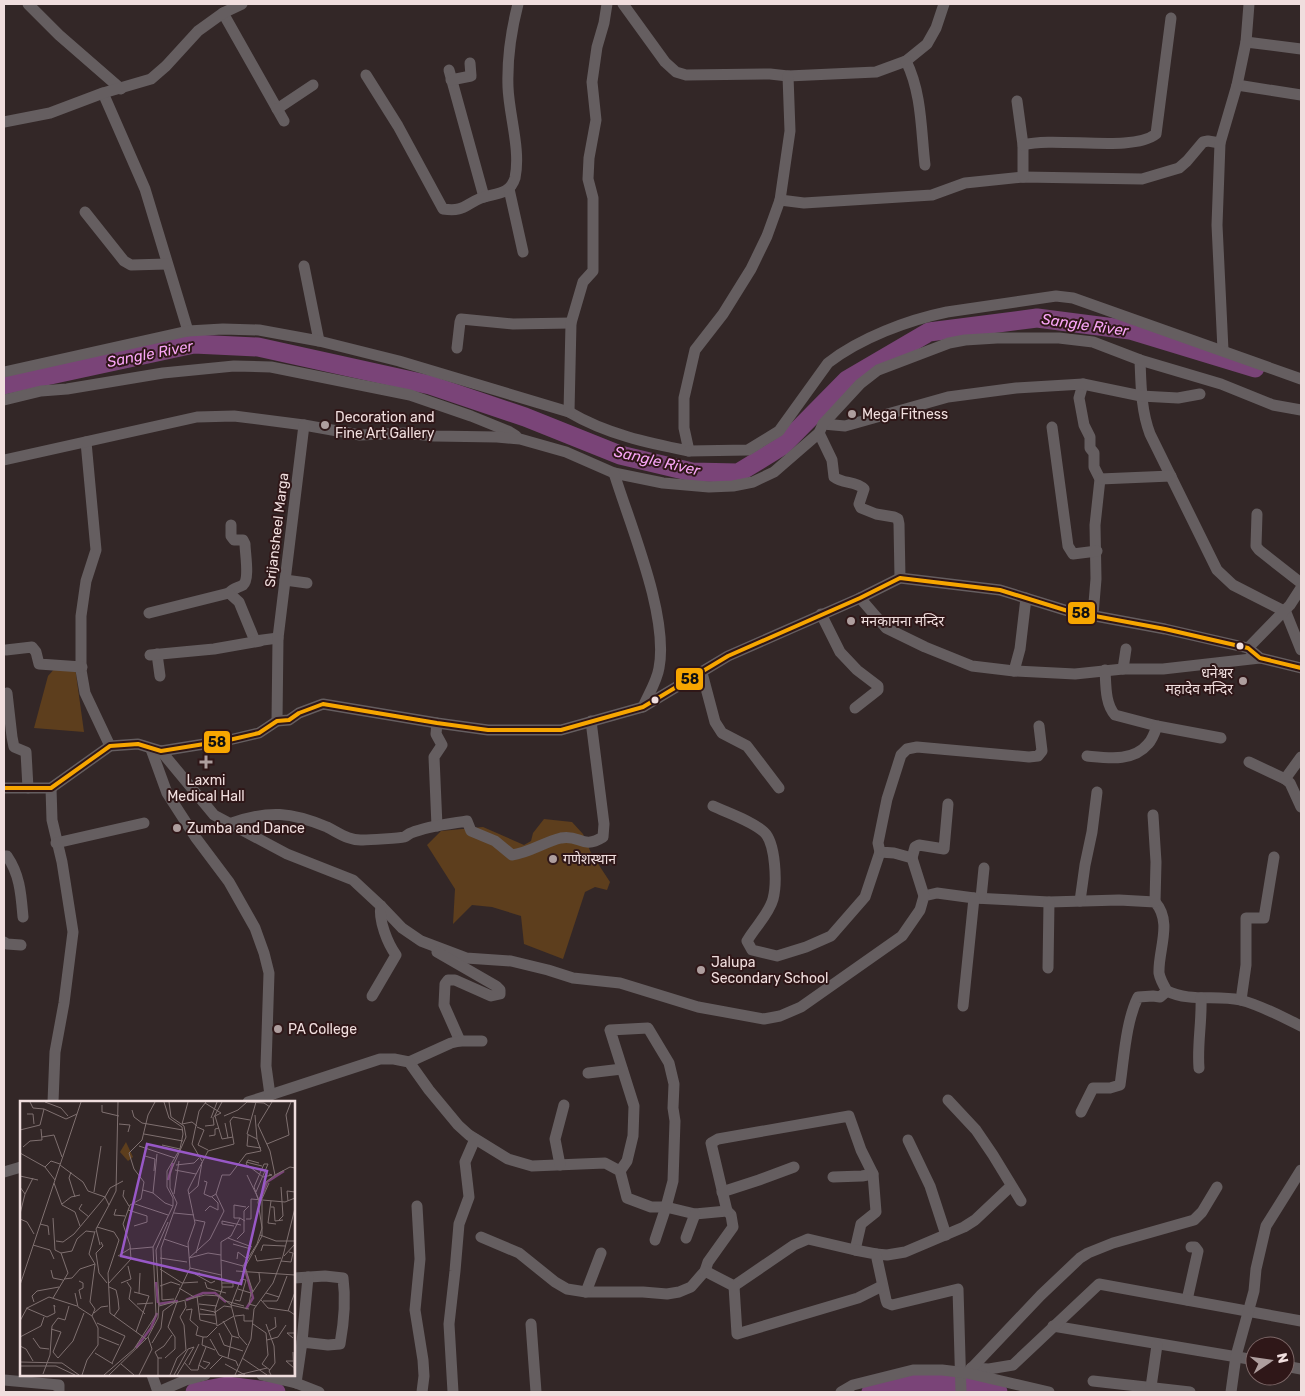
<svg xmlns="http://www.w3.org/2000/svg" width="1305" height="1396" viewBox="0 0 1305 1396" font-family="Rubik,'Noto Sans Devanagari',sans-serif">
	<rect width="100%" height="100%" fill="#332727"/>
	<!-- green -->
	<g fill="#5d3e1d">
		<polygon points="56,667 75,667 84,732 34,728 48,676"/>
		<polygon points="544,819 572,822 583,834 591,853 610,882 607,890 595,887 585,892 563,959 524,944 521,916 492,907 472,905 453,924 455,889 427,845 441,831 483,827 524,845 531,841 533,833"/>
	</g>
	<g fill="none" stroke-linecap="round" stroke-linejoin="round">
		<!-- river -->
		<g stroke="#7a4478" stroke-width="19">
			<polyline points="4,385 194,344 258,347 430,385 525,417 620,455 692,472 738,473 782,446 847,380 929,332 1037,318 1130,330 1255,368"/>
			<polyline points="195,1392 227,1386 276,1392"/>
			<polyline points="871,1392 883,1387 941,1382 998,1392"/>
		</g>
		<!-- minor -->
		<g stroke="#655e60" stroke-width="11">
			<polyline points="28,4 59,35 121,89"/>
			<polyline points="623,4 665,62 676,72 686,75 770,74 788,76 876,72 906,61 927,44 936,28 944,4"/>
			<polyline points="223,13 284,121"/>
			<polyline points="1246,42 1301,49"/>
			<path d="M906,61C922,93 921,131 925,165"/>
			<polyline points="449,70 484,197"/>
			<path d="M366,75L398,126L443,209C464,212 464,205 481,198C495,193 510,195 515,178C521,150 509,115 508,87C507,58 511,31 518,4"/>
			<polyline points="788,76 790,131 780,200 804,203 932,195 965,183 1023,177 1142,179 1179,168 1187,161 1203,142 1208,141 1220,143"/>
			<polyline points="451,80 471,76 470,63"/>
			<polyline points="1237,85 1301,95"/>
			<polyline points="103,93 145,189 188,331"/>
			<polyline points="1017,101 1023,145 1023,177"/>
			<polyline points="277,109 313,85"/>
			<polyline points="4,122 50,113 103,93 151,79 166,66 198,31 223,13 242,4"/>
			<path d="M1023,145C1056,136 1132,153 1156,134L1171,18"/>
			<polyline points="509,189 523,252"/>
			<polyline points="85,212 124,261 131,265 167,264"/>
			<polyline points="304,266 319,341"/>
			<polyline points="457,348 460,322 461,319 513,324 571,323"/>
			<polyline points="1223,350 1217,225 1220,143 1237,85 1246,42 1249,4"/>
			<path d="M1140,360C1141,385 1141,410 1150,434L1217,570L1233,585L1284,611"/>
			<path d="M4,372L188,331L223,329L259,330L319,341L399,361L569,412C606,434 648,443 689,451L684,428V398L695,350L723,314L751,269L767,236L780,200"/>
			<polyline points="1083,384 1079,398 1084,425 1090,437 1090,448 1094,453 1094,467 1100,479 1095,525 1096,579 1093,615"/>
			<polyline points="4,400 41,391 67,389 163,373 234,366 271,367 410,395 471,416 508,431 516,436"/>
			<polyline points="569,412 571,323 583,282 593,271 593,198 588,179 589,158 596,120 592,82 597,47 604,23 607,4"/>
			<polyline points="823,424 845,426 948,397 1016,388 1083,384 1141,396 1178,398 1200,394"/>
			<polyline points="1052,427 1068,546 1073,554 1097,551"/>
			<path d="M819,433L832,460L834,477C843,484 856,481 864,489L859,504L861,508L876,514L894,517L898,519L899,524L900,578"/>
			<polyline points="86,442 96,550 86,581 81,616 81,670 85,693 110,746"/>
			<path d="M689,451L748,450L779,431L828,363C860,338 908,320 947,312L1056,296L1073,298L1301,379"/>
			<polyline points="4,460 197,417 234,416 304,425 360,435 405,433 434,436 497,437 520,439 566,452 614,473 663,483 709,487 733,486 753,482 774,472 819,433 823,424 860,384 878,370 949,343 965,340 997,338 1059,338 1093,342 1140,360 1221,384 1273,405 1301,410"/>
			<path d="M614,473C630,525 669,616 659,668C657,681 648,695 643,707"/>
			<polyline points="1100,479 1171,476"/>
			<polyline points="1257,514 1256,546 1259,550 1301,583"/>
			<polyline points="285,580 307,583"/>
			<path d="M229,593C233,588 238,588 243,585C250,579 245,553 245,544L243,540H234L231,536V525"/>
			<polyline points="860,598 886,628 925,647 972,666 1014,671 1075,674 1123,669 1163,669 1260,658"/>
			<polyline points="1285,610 1301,650"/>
			<polyline points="149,613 229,593 239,602 255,641 278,638"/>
			<polyline points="821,614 840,652 857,670 878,686 878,690 855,708"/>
			<polyline points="1248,648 1290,605 1301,588"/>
			<polyline points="6,650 32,647 36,652 39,664 82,667"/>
			<polyline points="157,654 160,676"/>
			<polyline points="150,655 214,649 260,641"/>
			<polyline points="1123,669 1126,649"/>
			<path d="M1105,670C1106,685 1105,704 1115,715L1157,726L1221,738"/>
			<polyline points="1014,671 1020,649 1026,598"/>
			<polyline points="702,673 715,722 722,733 747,746 779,788"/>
			<polyline points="7,693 12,737 14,747 26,752 28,788"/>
			<polyline points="277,721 278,638 304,425"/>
			<polyline points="437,723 436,734 442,745 434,757 437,826"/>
			<polyline points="151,749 167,793 196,838 229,882 255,928 264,953 269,973 266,1066 270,1095 248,1102"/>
			<path d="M161,751L214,815L287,854L353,880L381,906L402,928L421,941L466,958L511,961L548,970L573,978L620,983L698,1007L764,1019L780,1016L801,1007L902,936L920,910L924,896L937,893L974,898L1049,902L1119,900L1155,902C1173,922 1158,950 1159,973C1160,979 1164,986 1167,991C1189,1002 1217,995 1240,1000C1261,1005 1282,1017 1301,1026"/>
			<path d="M1087,756C1108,758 1133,762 1148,744C1152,740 1155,732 1157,726"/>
			<polyline points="1249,762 1285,779 1290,783 1301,807"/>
			<polyline points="1285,779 1301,757"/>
			<polyline points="4,788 51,788 110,746 138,744 161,751 229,740 259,733 277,721 289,720 299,713 323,704 437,723 488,730 561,730 643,707 728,656 860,598 900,578 1000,590 1068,611 1165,629 1248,648 1260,658 1301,668"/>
			<polyline points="51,788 52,820 62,862 73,932 64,1003 55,1052 53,1102"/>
			<path d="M713,806C728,813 752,821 764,832C776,843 777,884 773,899C769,914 755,927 747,941L752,950L777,956L806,947L831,936L865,897L880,852"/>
			<polyline points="1153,815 1156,862 1155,902"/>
			<path d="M232,823C269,810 291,812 327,827C339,833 349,841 363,840C369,840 400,838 404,837C407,836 408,834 411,833C428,826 448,824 467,821L471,831L495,841L512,855C529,853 544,842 561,838C580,834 582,850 603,837L604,824L591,721"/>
			<polyline points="56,843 144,823"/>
			<path d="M4,856H7C20,875 21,894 23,917"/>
			<polyline points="912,858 915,847 919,845 944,849 948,804"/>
			<polyline points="924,896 912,858 894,853 880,852 878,843 887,799 901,755 907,749 917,747 1029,757 1038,756 1042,751 1039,726"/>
			<polyline points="981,898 984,868"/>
			<polyline points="1080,901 1085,865 1092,832 1097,792"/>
			<polyline points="4,942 7,944 21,945"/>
			<polyline points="437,952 496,986 500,990 500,994 491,996 455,980 448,980 445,984 444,1005 460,1041"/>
			<polyline points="1048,968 1049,902"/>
			<path d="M372,996L396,955C388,944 378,920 381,906"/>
			<polyline points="1241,1000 1246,965 1246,918 1264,918 1274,857"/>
			<polyline points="963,1006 974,898"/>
			<polyline points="409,1062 451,1043 460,1041 482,1041"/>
			<path d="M1199,1068C1197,1045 1202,1022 1201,998"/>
			<polyline points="588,1073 622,1069"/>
			<polyline points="270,1095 380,1059 394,1059 409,1062 429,1090 458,1125 469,1135 508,1159 532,1166 605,1163 620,1171 627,1198 651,1207 666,1207 695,1214 727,1211 731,1215 733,1227 708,1262 705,1271 691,1287 679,1292 667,1294 643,1292 586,1292 567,1289 555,1282 519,1253 481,1237"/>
			<polyline points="948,1100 976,1130 993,1155 1021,1201"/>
			<path d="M1081,1112L1093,1088H1110L1120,1085C1124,1058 1126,1021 1138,997L1153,996L1160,997L1167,991"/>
			<polyline points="908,1140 930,1186 946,1235"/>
			<polyline points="560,1165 555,1139 564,1105"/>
			<polyline points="620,1171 627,1161 633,1136 634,1106 610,1030 648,1028 669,1063 674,1084 673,1108 675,1121 673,1181 666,1207 655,1240"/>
			<polyline points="4,1172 21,1167"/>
			<polyline points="833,1177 862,1176 873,1174"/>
			<polyline points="722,1192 759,1180 794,1167"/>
			<polyline points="417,1206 420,1259 415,1310 423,1360 424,1376 422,1392"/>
			<polyline points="727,1211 711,1143 718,1139 849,1116 861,1150 873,1174 876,1212 861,1224 855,1250"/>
			<polyline points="686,1238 695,1214"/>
			<polyline points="876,1254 887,1255 905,1252 964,1227 975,1220 1011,1186"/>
			<polyline points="705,1271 734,1286 794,1245 808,1239 855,1250 876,1254 886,1300 887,1303 892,1305 958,1289 961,1392"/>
			<path d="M294,1278L325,1276L343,1278C346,1300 344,1322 340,1344L328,1345L302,1342L296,1383"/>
			<polyline points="734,1286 737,1334 858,1298 882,1286"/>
			<polyline points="586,1292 601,1253"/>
			<polyline points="1187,1300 1198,1251 1195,1247 1191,1247"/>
			<polyline points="531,1324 536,1392"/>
			<polyline points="1053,1326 1255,1360"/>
			<polyline points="302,1342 308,1277"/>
			<polyline points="1285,1366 1301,1369"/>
			<polyline points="971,1368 989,1369 1013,1365 1099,1284 1301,1321"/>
			<polyline points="968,1372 1041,1295 1080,1258 1088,1253 1113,1243 1194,1220 1202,1212 1217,1187"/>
			<polyline points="152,1375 158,1392"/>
			<polyline points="262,1375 296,1383 319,1392"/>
			<polyline points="4,1380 59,1385 59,1392"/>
			<polyline points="1093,1381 1190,1392"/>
			<polyline points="1151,1387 1157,1345"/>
			<polyline points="158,1392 186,1380 205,1375"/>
			<polyline points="453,1392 449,1324 455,1271 459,1224 469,1197 465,1162 475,1139"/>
			<polyline points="841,1392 853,1385 913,1370 942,1370 967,1373 1049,1392"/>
			<polyline points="1231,1392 1236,1356 1254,1291 1256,1269 1266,1226 1301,1170"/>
		</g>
		<!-- bus-1 casing -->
		<g stroke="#2f1718" stroke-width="8">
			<polyline id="bus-1" points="4,788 51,788 110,746 138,744 161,751 229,740 259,733 277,721 289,720 299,713 323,704 437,723 488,730 561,730 643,707 728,656 860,598 900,578 1000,590 1068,611 1165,629 1248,648 1260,658 1301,668"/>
		</g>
		<!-- bus-1 -->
		<use href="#bus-1" stroke="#f7a600" stroke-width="4"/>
	</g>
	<!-- markers -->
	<g fill="#ae9e9e" stroke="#2f1718" stroke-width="2">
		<circle cx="852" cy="414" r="5"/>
		<circle cx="325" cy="425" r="5"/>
		<circle cx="851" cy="621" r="5"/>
		<circle cx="1243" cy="681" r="5"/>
		<path d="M203.5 754.5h5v5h5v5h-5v5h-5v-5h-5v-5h5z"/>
		<circle cx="177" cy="828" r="5"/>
		<circle cx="553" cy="859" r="5"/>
		<circle cx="701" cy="970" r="5"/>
		<circle cx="278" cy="1029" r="5"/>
	</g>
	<g fill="#f0dede" stroke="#2f1718" stroke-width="2">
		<circle cx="1240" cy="646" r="4.5"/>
		<circle cx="655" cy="700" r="4.5"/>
	</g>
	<g text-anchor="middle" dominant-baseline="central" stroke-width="4" stroke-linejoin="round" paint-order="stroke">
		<!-- poi labels -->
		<g font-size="14" fill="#f0dede" stroke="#2f1718" text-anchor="start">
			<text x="862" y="414">Mega Fitness</text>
			<text x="335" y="417">Decoration and<tspan x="335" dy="16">Fine Art Gallery</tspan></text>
			<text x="861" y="621">मनकामना मन्दिर</text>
			<text x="1233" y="673" text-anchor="end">धनेश्वर<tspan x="1233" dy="16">महादेव मन्दिर</tspan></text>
			<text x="206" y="780" text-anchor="middle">Laxmi<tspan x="206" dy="16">Medical Hall</tspan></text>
			<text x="187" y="828">Zumba and Dance</text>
			<text x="563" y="859">गणेशस्थान</text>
			<text x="711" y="962">Jalupa<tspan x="711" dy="16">Secondary School</tspan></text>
			<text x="288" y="1029">PA College</text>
		</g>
		<!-- street labels -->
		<g font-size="14" fill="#f0dede" stroke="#2f1718">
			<text transform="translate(277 530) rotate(-83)">Srijansheel Marga</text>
		</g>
		<!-- water labels -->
		<g font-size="15" font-style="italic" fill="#f9a5f7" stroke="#2f1718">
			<text transform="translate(1085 325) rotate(8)">Sangle River</text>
			<text transform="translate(150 354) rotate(-11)">Sangle River</text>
			<text transform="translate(657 461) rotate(13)">Sangle River</text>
		</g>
	</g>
	<!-- overview -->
	<g transform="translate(20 1101)">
		<rect width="275" height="275" fill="#332727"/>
		<path d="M106,41L113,56L108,60L100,51Z" fill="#5d3e1d"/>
		<path fill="none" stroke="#7a4478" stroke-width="2.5" d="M148,79L153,62M240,99L247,81L264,70M225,168L233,197L226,208M136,181L138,202M166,199L183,192H195L206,201M138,203L158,200M116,247L131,227L137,212"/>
		<path fill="none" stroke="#7f7070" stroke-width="1" d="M10,1L13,7L24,8M25,1L41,7L48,15M144,1L149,17L162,26L163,33L160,48L147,70V86L153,97V105M149,1L151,16L164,25L166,36L150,72V87L157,102L141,147L142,199L154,198M168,1L162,23L172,21L177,25M252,1L238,24L250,50L255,74L270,66L275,67M185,2L201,12L195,15L202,38L213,36M82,4V11L99,15M112,9L114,16L122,22L163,29M7,13H13L14,23M235,14L237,38M204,15L218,9L227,1L244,2L250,6M194,16L202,1M191,17L197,1M205,22L208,37M99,23L110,24L108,31M185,25L194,24L193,16M177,26L184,29L178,44L188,49M0,29L20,24L24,8L46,18L57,13M124,33L163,40M228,34L227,45L241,47M269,34L266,14L271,1M189,35L195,34V28L199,27M22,36L34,34L42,56M247,43L269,34M142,44L160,48M119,45L155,57M3,46L10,40L22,39L21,28M0,52L25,66L35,79M125,55L135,58L134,70M182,60L172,43L179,10L186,1M226,61L242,65M239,62L228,59L226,63L243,76L252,74L249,73M40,64L63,81L68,90L85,96L90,87L103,80M156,64L174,62L179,57M25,66L31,60L40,63M155,69L176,73M51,71L49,77L55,96M227,74L239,99M0,75L18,79M184,80L187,81L184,93L191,96L196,93M34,82L42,104L55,111L60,125M0,86L5,93L0,113M104,89L103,95L109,105M123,89L133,92L137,53M74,91L81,45M236,91L248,63H244L234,86L238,98M5,93L13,77M154,93L159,60M169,93L178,85L182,61M241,100L249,82M251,100L248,122L256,123M268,100L267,90L275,91M112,102L148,114M42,103L51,96L60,94M62,103L59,108L69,116M89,104L96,90L98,1M251,106H254L255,120L263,119M96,108L94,114L105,115M108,109L127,115V121L114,125M185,110L190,105L198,109V102L192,96M154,112L174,114M33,117L35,149L41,152M220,117H214V104L226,106M0,118L7,121L14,133M226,118H231V98L265,101L275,97M175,119L185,121L176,152M259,119L263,115L261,86M20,123L28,125L29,134M214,125L202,123V120L221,124M77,126L94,131L99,139L88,172L90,212L126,238M240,134L256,140H275M208,137L232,146M144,138L168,146M217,138L224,131V110L229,105M36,140L43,141L54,133L85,96L89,104L76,128L80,144M81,141L83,145L76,152L79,172L87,182M213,143L231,148M13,144L30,149L34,158M111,148L133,146M241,150L243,144L265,145M201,154V141L211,135L220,117L225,120M235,154L237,160L261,157M98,155L111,147M264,155L275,143M140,157L167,161M169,157L190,138L204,110L196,93L202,74H210L226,53L241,50L237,38L227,33L236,1M169,157L188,152L201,154V159L223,165L224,170M217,158L218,151L226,157M201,159L202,188L195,208L197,225L214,215M261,160L271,161L273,152L269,151M223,165L237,143L242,127L238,101L246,81L255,74M170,167L201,174M140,168L162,182L178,181M31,169L33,177L43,179M216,170L275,174M180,172L175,173L191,182L195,180M44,178L52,177L60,168L75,163M59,180L63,182V187L59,189L61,198M107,181L111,187L109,198L125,213M185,181L187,187L206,192M101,182L111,178L108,165M202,182H213V186H202M88,183L111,158L110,144L103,123L110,104L121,98L124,81L114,68L109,52L122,39L128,14L135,1M0,184L61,1M140,185L151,181L160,184M89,186L96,189L98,198L99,208L94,215M159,187L174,196M218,188L231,192L229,203L236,205M114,191L129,195L116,231M233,191L225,166L242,135V100M55,192L58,206L72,215L78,227V244L67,259L62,274M119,192L120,172M232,192L240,180L239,172M246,192L259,196L267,175M177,195L180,219L196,223M33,197L48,172L41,152L52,150L57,138L66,130L74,131M215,199L220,200L226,179M241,199L248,207L269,210L275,214M139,200L136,149L148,121M206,200L224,205M243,200H257L259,196M14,201L12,195L17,190L39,186M154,201L170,167L168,142L175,122L168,89L172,81L188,50L214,43L210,20L213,16L230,19M154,202L185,194L200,195L211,204L229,208M117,203L133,202M179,203L197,205M211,204L219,235L227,244M211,204L221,178L226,179M139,205L154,201M6,207L27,216L35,212L34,204L35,206M180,208L195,211M166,209L172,208L170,219L178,226L176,234L183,236M268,210L275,191M74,212L81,206L88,205M194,212L204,205L211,206M179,213L195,214M72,215L75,208L70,201L75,163L69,153L75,130M215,215L224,214V220H233M0,220L7,207L29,196L57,205M203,220L212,235M77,222L105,235L92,262M233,223L246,232L248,254L242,263L250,269M246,223L254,245L255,262L249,270L251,274M31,228L41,231L33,251L38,257L53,240L64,212M249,230L256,226L255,216M199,232L204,244L223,250M0,236L21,225L24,216M79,236L99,244M155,236L148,226L157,201M13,237L20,247L29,248M273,237L267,232H275V238M190,238L199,254L216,260L218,265M247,239L258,236L266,224M132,242L141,227L143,210L154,202M0,245L6,248L13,260M195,249L182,244L183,236H187L197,226M273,251L274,274M75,252L93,263M138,257L135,251L144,245L152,234M145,257L155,248V236M208,257L212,235L219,237M222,257L247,274M183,260L190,262L185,268L179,264L186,246M0,261L42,262L59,274M164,261L171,269H178L179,264M101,263L114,274M205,263L225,274M169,264L179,243M0,265H36L55,274M274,267L266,260H274M190,268L203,255M23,273L30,254L32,225L38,217L45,219L49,205M84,274L114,248L136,214L133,146L153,105L145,102L133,92M89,274L128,236L138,217L139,200M119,274L132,248L128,236M138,274V257H142M150,274L157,257L166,249L164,224L160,216L166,206L165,200M154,274L168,248L174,246L157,274M215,274L231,238L234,208L253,182L263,155L275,107M218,274L247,267"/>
		<path fill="#9858c7" fill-opacity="0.15" stroke="#9858c7" stroke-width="2.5" d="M127,43L247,70L221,183L101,155Z"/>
		<rect width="275" height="275" fill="none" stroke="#f0dede" stroke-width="2.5"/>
	</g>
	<g stroke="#2f1718" stroke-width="2">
		<rect x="1067" y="601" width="29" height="24" rx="5" fill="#f7a600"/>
		<rect x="675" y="667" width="29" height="24" rx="5" fill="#f7a600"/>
		<rect x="203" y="730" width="28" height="24" rx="5" fill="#f7a600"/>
	</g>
	<g font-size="14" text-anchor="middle" font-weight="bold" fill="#111">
		<text x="1081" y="618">58</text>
		<text x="690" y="684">58</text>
		<text x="217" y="747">58</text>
	</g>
	<!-- border -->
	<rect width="1305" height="1396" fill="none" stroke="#f0dede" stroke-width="10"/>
	<!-- north arrow -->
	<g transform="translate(1270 1361) rotate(77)"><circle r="24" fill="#2f1718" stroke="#7c6767"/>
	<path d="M0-4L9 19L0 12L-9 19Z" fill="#ae9e9e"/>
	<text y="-8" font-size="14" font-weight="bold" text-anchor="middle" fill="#f0dede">N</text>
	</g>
</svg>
